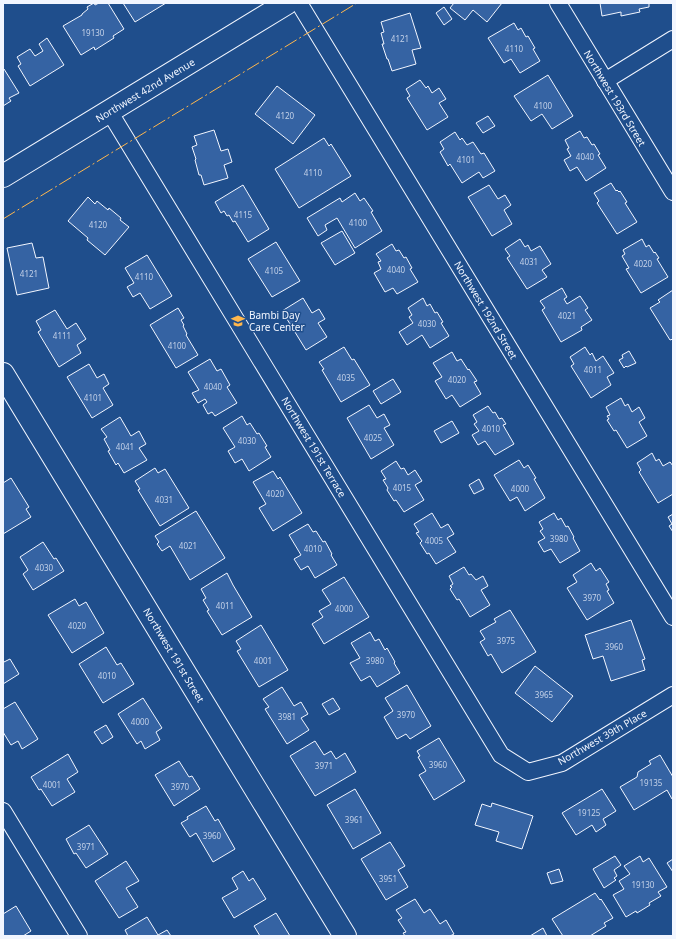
<svg xmlns="http://www.w3.org/2000/svg" width="676" height="939" viewBox="0 0 676 939" font-family="'Noto Sans',sans-serif">
	<rect width="100%" height="100%" fill="#1f4e8c"/>
	<!-- building -->
	<g fill="#3563a3" stroke="#f2f6ff">
		<polygon points="94,3 95,5 99,3 108,3 124,29 113,36 114,38 95,50 94,47 81,55 63,26 82,15 82,14 88,9 87,7"/>
		<polygon points="123,3 166,3 135,22"/>
		<polygon points="454,3 502,3 487,22 473,10 465,20 450,8"/>
		<polygon points="600,3 649,3 649,7 639,9 640,12 621,16 621,12 602,16"/>
		<polygon points="444,7 452,19 444,25 436,13"/>
		<polygon points="410,13 421,48 412,50 416,64 392,71 388,59 387,59 382,44 384,44 381,33 384,32 381,22"/>
		<polygon points="514,23 518,30 521,28 526,37 528,36 535,48 533,49 540,61 520,73 511,59 504,63 488,38"/>
		<polygon points="47,38 64,65 30,86 18,66 21,64 17,57 30,49 35,56 43,51 39,44"/>
		<polygon points="3,69 4,69 19,93 9,98 11,101 3,106"/>
		<polygon points="548,75 573,116 552,129 542,114 531,121 514,96"/>
		<polygon points="420,80 426,88 428,86 432,93 439,88 446,99 439,103 448,117 427,130 407,98 410,96 406,89"/>
		<polygon points="277,86 315,115 293,144 255,114"/>
		<polygon points="488,116 495,126 483,133 476,123"/>
		<polygon points="214,130 221,151 228,149 232,162 224,165 228,178 204,185 201,175 199,175 195,160 196,159 192,147 197,145 194,136"/>
		<polygon points="580,131 584,138 587,137 592,145 594,144 600,154 598,155 606,168 586,181 577,167 570,171 564,160 571,156 567,149 569,148 565,140"/>
		<polygon points="455,132 460,140 462,138 467,145 473,142 481,154 484,153 495,171 483,178 479,172 462,183 450,164 448,166 440,152 444,149 440,142"/>
		<polygon points="324,138 329,146 331,144 351,176 299,208 275,169"/>
		<polygon points="611,183 616,191 617,190 619,192 620,191 627,202 625,203 637,222 617,234 597,203 599,201 594,193"/>
		<polygon points="243,185 269,229 248,242 235,221 233,222 229,215 227,216 224,211 221,213 215,202"/>
		<polygon points="489,185 498,199 505,195 511,205 504,210 512,224 492,236 468,197"/>
		<polygon points="355,193 360,201 364,198 373,211 371,212 382,231 355,248 337,218 325,225 327,230 318,236 307,218 340,198 342,202"/>
		<polygon points="88,197 95,204 97,201 108,210 109,208 121,218 120,220 129,227 105,255 87,240 88,238 68,221"/>
		<polygon points="342,231 355,253 335,265 321,243"/>
		<polygon points="520,239 525,247 528,245 531,251 540,246 551,264 542,270 547,277 527,289 507,258 510,256 505,249"/>
		<polygon points="642,239 646,247 649,245 654,253 655,252 659,258 657,259 668,277 641,293 626,269 629,268 622,256 625,254 623,250"/>
		<polygon points="276,242 300,281 272,297 248,259"/>
		<polygon points="32,243 36,258 43,257 49,288 17,295 7,248"/>
		<polygon points="392,244 396,251 399,250 404,258 406,257 412,268 410,269 418,282 397,294 393,288 385,292 374,273 381,269 378,262 381,261 376,254"/>
		<polygon points="147,255 172,296 150,309 140,293 133,297 127,287 134,283 125,268"/>
		<polygon points="562,288 567,297 564,299 567,304 580,296 588,308 585,310 592,320 581,327 582,330 561,342 542,310 545,308 540,301"/>
		<polygon points="673,290 673,339 670,340 650,308 660,302 658,300"/>
		<polygon points="303,298 312,313 319,309 325,319 318,323 327,337 306,350 282,311"/>
		<polygon points="423,298 427,306 430,304 435,313 437,312 443,322 441,323 449,336 430,348 422,335 407,345 399,332 413,323 409,317 412,315 408,308"/>
		<polygon points="178,308 184,318 181,320 184,325 183,326 187,334 186,335 198,355 176,368 150,325"/>
		<polygon points="55,310 67,329 76,323 86,339 77,345 81,353 59,367 38,332 41,330 36,321"/>
		<polygon points="344,347 352,360 354,359 370,385 341,402 322,370 324,369 319,362"/>
		<polygon points="585,347 590,355 592,353 596,361 603,356 614,373 607,377 611,385 591,398 571,366 574,364 570,357"/>
		<polygon points="629,351 636,363 627,367 626,366 624,368 619,360 623,358 622,355"/>
		<polygon points="452,352 457,361 461,359 468,370 469,369 477,381 474,382 481,394 460,407 452,395 446,399 435,381 442,377 433,363"/>
		<polygon points="210,359 217,371 221,369 230,385 227,387 237,403 215,416 212,412 208,414 203,405 207,402 205,399 198,403 192,393 199,390 188,372"/>
		<polygon points="89,364 97,378 104,374 109,384 103,388 113,405 92,418 67,377"/>
		<polygon points="393,379 401,392 381,404 373,391"/>
		<polygon points="621,398 625,406 628,404 632,412 639,407 645,418 639,422 647,436 627,448 616,430 614,431 607,420 609,419 607,416 610,415 606,407"/>
		<polygon points="369,405 377,418 384,414 390,425 384,428 394,445 371,459 347,418"/>
		<polygon points="488,406 493,413 495,412 499,419 502,418 506,424 503,425 514,444 495,455 485,441 478,445 472,435 479,431 474,424 477,422 473,415"/>
		<polygon points="242,416 247,425 250,423 257,434 259,433 267,446 265,447 271,457 249,471 242,459 235,463 228,451 235,447 223,428"/>
		<polygon points="120,417 131,436 139,431 146,444 139,448 147,460 124,473 118,463 116,465 108,451 110,450 104,439 107,437 101,429"/>
		<polygon points="452,421 459,433 441,443 434,431"/>
		<polygon points="652,453 656,461 659,459 663,466 670,462 673,466 673,494 658,503 639,472 641,470 637,463"/>
		<polygon points="519,460 524,468 528,465 536,478 534,479 545,498 525,511 517,497 510,501 494,475"/>
		<polygon points="396,461 401,469 404,468 408,475 415,470 422,481 415,485 424,500 404,512 396,500 394,501 387,490 388,488 383,480 386,479 381,471"/>
		<polygon points="155,468 158,473 165,469 189,508 160,526 138,490 140,489 135,481"/>
		<polygon points="273,471 278,479 280,477 302,513 273,531 259,508 266,504 253,482"/>
		<polygon points="11,478 29,507 26,509 31,517 3,534 3,483"/>
		<polygon points="479,479 484,489 474,494 469,485"/>
		<polygon points="196,511 225,558 190,580 170,546 162,551 157,544 159,542 155,536"/>
		<polygon points="432,513 441,528 448,524 454,534 447,538 456,552 436,564 429,553 427,554 420,543 422,541 416,533 419,532 414,524"/>
		<polygon points="554,513 558,520 561,518 566,527 568,526 574,537 573,538 580,551 560,563 551,549 544,552 538,542 545,538 540,531 543,529 539,522"/>
		<polygon points="673,514 673,532 669,526 672,524 668,517"/>
		<polygon points="308,524 313,532 316,531 323,542 325,541 332,554 331,555 337,565 315,578 308,566 301,570 294,559 301,555 289,535"/>
		<polygon points="43,542 54,559 56,558 64,571 33,590 23,574 28,570 20,557"/>
		<polygon points="591,563 596,571 600,568 609,582 606,584 609,590 607,591 614,603 587,620 567,588 577,582 573,575"/>
		<polygon points="464,567 469,575 471,574 476,580 483,576 488,586 481,590 490,605 470,617 459,599 457,600 450,589 452,587 450,586 453,584 449,576"/>
		<polygon points="227,573 233,585 252,617 222,635 207,611 209,610 203,600 206,598 201,589"/>
		<polygon points="344,577 369,617 324,644 312,624 323,617 319,611 331,604 322,590"/>
		<polygon points="75,599 79,606 86,602 104,633 72,653 48,615"/>
		<polygon points="510,610 536,652 502,673 491,654 488,656 480,642 485,639 480,631 496,622 494,619"/>
		<polygon points="631,620 645,659 642,660 645,670 611,681 603,656 593,659 585,635"/>
		<polygon points="261,625 288,670 259,687 237,651 241,649 236,641"/>
		<polygon points="370,632 375,641 379,639 385,650 387,648 395,662 394,663 400,673 377,687 370,676 361,681 350,663 360,658 351,643"/>
		<polygon points="106,647 117,665 121,663 134,684 103,703 79,664"/>
		<polygon points="10,659 19,674 3,684 3,660 4,662"/>
		<polygon points="535,666 573,696 552,722 515,693"/>
		<polygon points="407,685 431,726 410,739 406,734 397,739 384,717 393,711 385,698"/>
		<polygon points="282,687 294,706 301,702 308,714 301,718 309,730 287,744 265,709 269,707 263,699"/>
		<polygon points="143,698 162,728 156,732 160,740 145,749 141,741 137,744 118,714"/>
		<polygon points="333,698 340,709 329,715 322,704"/>
		<polygon points="15,702 38,739 22,749 18,741 11,745 3,732 3,709"/>
		<polygon points="106,725 113,737 102,744 94,732"/>
		<polygon points="439,738 465,781 434,800 419,775 426,771 418,757 420,756 417,751"/>
		<polygon points="315,741 324,755 331,751 336,759 345,753 356,772 315,796 290,756"/>
		<polygon points="68,754 78,772 67,779 75,792 52,806 41,789 39,790 31,777"/>
		<polygon points="660,755 673,777 673,798 672,799 667,790 634,810 620,787 637,777 638,772 651,764 649,761"/>
		<polygon points="179,761 189,777 192,776 200,789 174,806 155,775"/>
		<polygon points="355,789 381,833 353,849 327,805"/>
		<polygon points="602,789 616,811 603,819 606,825 596,832 592,825 576,835 562,813"/>
		<polygon points="492,803 533,816 522,849 496,841 499,832 475,825 482,804 491,807"/>
		<polygon points="206,806 215,821 218,819 235,849 213,862 196,833 190,837 181,823 188,819 187,817"/>
		<polygon points="89,825 108,854 86,868 76,853 74,854 66,839"/>
		<polygon points="390,842 405,866 398,870 408,887 386,900 361,859"/>
		<polygon points="615,856 621,865 614,870 617,876 614,878 616,880 604,888 593,869"/>
		<polygon points="640,856 643,862 649,858 667,887 658,892 661,896 649,903 650,905 637,913 636,911 626,917 613,895 624,889 619,881 630,874 624,866"/>
		<polygon points="673,859 673,872 667,863"/>
		<polygon points="126,861 139,881 126,888 138,907 119,918 95,881"/>
		<polygon points="559,869 563,881 551,884 547,873"/>
		<polygon points="243,871 249,881 253,878 266,899 234,918 222,898 238,889 232,878"/>
		<polygon points="595,893 600,900 601,899 613,918 604,923 606,926 590,936 563,936 552,919"/>
		<polygon points="415,899 424,913 430,909 440,924 446,920 454,934 450,936 405,936 403,933 406,932 398,920 402,918 396,910"/>
		<polygon points="16,906 31,931 23,936 3,936 3,914"/>
		<polygon points="276,913 290,936 260,936 254,926"/>
		<polygon points="147,917 158,935 167,930 171,936 128,936 125,930"/>
		<polygon points="543,928 547,936 530,936"/>
	</g>
	<g fill="none" stroke-linecap="round" stroke-linejoin="round">
		<!-- street casing -->
		<g stroke="#f2f6ff" stroke-width="18">
			<g id="street">
				<polyline points="299,3 673,617"/>
				<polyline points="558,3 673,192"/>
				<polyline points="605,81 673,39"/>
				<polyline points="109,111 501,755 528,772 562,763 673,695"/>
				<polyline points="3,811 79,936"/>
			</g>
		</g>
		<!-- secondary casing -->
		<g stroke="#f2f6ff" stroke-width="24">
			<g id="secondary">
				<polyline points="3,176 287,3"/>
				<polyline points="3,374 345,936"/>
			</g>
		</g>
		<!-- street -->
		<use href="#street" stroke="#1f4e8c" stroke-width="16"/>
		<!-- secondary -->
		<use href="#secondary" stroke="#1f4e8c" stroke-width="22"/>
		<!-- power -->
		<polyline stroke="#ffb74d" stroke-width="1" stroke-dasharray="14 3 2 3" stroke-linecap="butt" points="3,219 357,3"/>
	</g>
	<!-- icons -->
	<defs>
		<g id="school-bare" transform="scale(1.08)"><path d="M0-5L7-2L0 1L-7-2ZM-4 1L0 2.5L4 1V4Q0 6-4 4Z" fill="#ffb74d" stroke="#1f4e8c" stroke-width="2.5" paint-order="stroke"/></g>
	</defs>
	<g fill-rule="evenodd">
		<use href="#school-bare" x="238" y="321"/>
	</g>
	<g text-anchor="middle" dominant-baseline="central" stroke-width="3" stroke-linejoin="round" paint-order="stroke">
		<!-- number labels -->
		<g font-size="8" fill="#c3d1e8">
			<text x="93" y="32">19130</text>
			<text x="400" y="38">4121</text>
			<text x="514" y="48">4110</text>
			<text x="543" y="105">4100</text>
			<text x="285" y="115">4120</text>
			<text x="585" y="156">4040</text>
			<text x="466" y="159">4101</text>
			<text x="313" y="172">4110</text>
			<text x="243" y="214">4115</text>
			<text x="358" y="222">4100</text>
			<text x="98" y="224">4120</text>
			<text x="529" y="261">4031</text>
			<text x="643" y="263">4020</text>
			<text x="396" y="269">4040</text>
			<text x="274" y="270">4105</text>
			<text x="29" y="273">4121</text>
			<text x="144" y="276">4110</text>
			<text x="567" y="315">4021</text>
			<text x="427" y="323">4030</text>
			<text x="62" y="335">4111</text>
			<text x="177" y="345">4100</text>
			<text x="593" y="369">4011</text>
			<text x="346" y="377">4035</text>
			<text x="457" y="379">4020</text>
			<text x="213" y="386">4040</text>
			<text x="93" y="397">4101</text>
			<text x="491" y="428">4010</text>
			<text x="373" y="437">4025</text>
			<text x="247" y="440">4030</text>
			<text x="125" y="446">4041</text>
			<text x="402" y="487">4015</text>
			<text x="520" y="488">4000</text>
			<text x="275" y="493">4020</text>
			<text x="164" y="499">4031</text>
			<text x="559" y="538">3980</text>
			<text x="434" y="540">4005</text>
			<text x="188" y="545">4021</text>
			<text x="313" y="548">4010</text>
			<text x="44" y="567">4030</text>
			<text x="592" y="597">3970</text>
			<text x="225" y="605">4011</text>
			<text x="344" y="608">4000</text>
			<text x="77" y="625">4020</text>
			<text x="506" y="640">3975</text>
			<text x="614" y="646">3960</text>
			<text x="263" y="660">4001</text>
			<text x="375" y="660">3980</text>
			<text x="107" y="675">4010</text>
			<text x="544" y="694">3965</text>
			<text x="406" y="714">3970</text>
			<text x="287" y="716">3981</text>
			<text x="140" y="721">4000</text>
			<text x="438" y="764">3960</text>
			<text x="324" y="765">3971</text>
			<text x="651" y="782">19135</text>
			<text x="52" y="784">4001</text>
			<text x="180" y="786">3970</text>
			<text x="589" y="812">19125</text>
			<text x="354" y="819">3961</text>
			<text x="212" y="835">3960</text>
			<text x="86" y="846">3971</text>
			<text x="388" y="878">3951</text>
			<text x="643" y="884">19130</text>
		</g>
		<!-- street labels -->
		<g font-size="10" fill="#f2f6ff" stroke="#1f4e8c">
			<text transform="translate(145 90) rotate(-31)">Northwest 42nd Avenue</text>
			<text transform="translate(615 98) rotate(59)">Northwest 193rd Street</text>
			<text transform="translate(486 310) rotate(59)">Northwest 192nd Street</text>
			<text transform="translate(314 447) rotate(59)">Northwest 191st Terrace</text>
			<text transform="translate(174 655) rotate(59)">Northwest 191st Street</text>
			<text transform="translate(602 737) rotate(-30)">Northwest 39th Place</text>
		</g>
		<!-- poi labels -->
		<g font-size="10" fill="#f2f6ff" stroke="#1f4e8c" text-anchor="start">
			<text x="249" y="315">Bambi Day<tspan x="249" dy="12">Care Center</tspan></text>
		</g>
	</g>
	<!-- border -->
	<rect width="676" height="939" fill="none" stroke="#f2f6ff" stroke-width="8"/>
</svg>
